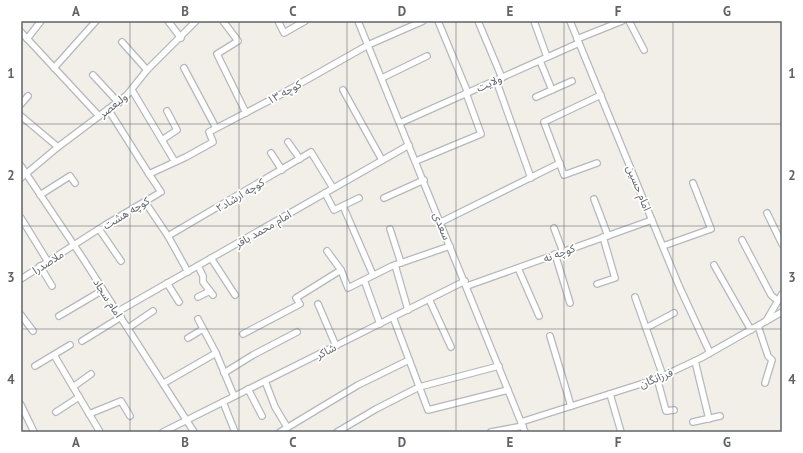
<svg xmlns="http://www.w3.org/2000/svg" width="803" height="453" viewBox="0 0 803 453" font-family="'PT Sans','Noto Sans Arabic',sans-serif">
	<rect width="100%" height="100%" fill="#f1efe8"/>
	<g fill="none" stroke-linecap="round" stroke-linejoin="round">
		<!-- minor casing -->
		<g stroke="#b5b8bc" stroke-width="8">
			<g id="minor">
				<polyline points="168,21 181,38"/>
				<polyline points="223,21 238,41 217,54 246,113"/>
				<polyline points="278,21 284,33 305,21"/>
				<polyline points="358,21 525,432"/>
				<polyline points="438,21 468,93"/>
				<polyline points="478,21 502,78"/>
				<polyline points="534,21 547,57"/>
				<polyline points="570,21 679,286 710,353"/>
				<polyline points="629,21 644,50"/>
				<polyline points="21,32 99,116"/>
				<polyline points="27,39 41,21"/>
				<polyline points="577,39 622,21"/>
				<polyline points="122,42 147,70"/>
				<polyline points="540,61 552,90"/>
				<polyline points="54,68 96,21"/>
				<polyline points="184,68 216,128"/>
				<polyline points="93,75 118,102"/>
				<polyline points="382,78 427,56"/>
				<polyline points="496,80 531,178"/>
				<polyline points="132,90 175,162"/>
				<polyline points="343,90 382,160"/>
				<polyline points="536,97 572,81"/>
				<polyline points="21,104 28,96"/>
				<polyline points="108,109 149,174"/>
				<polyline points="21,116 58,147"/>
				<polyline points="400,123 579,43"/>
				<polyline points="162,140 177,130 167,111"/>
				<polyline points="288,142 300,159"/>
				<polyline points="271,153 282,170"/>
				<polyline points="416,161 481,134 466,93"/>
				<polyline points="597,163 564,175 544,122 601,95"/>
				<polyline points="21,166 82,257 194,432"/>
				<polyline points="21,178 58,147 127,95 147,70 196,21"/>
				<polyline points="325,193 334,210 359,198"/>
				<polyline points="40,195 70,176 75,183"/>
				<polyline points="384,198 424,180"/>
				<polyline points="594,199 608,236"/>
				<polyline points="145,202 168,236 188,272"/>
				<polyline points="343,206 373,275"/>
				<polyline points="767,213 782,244"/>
				<polyline points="21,218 48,262"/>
				<polyline points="441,222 560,163"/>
				<polyline points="554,228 563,252"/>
				<polyline points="99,229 121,261"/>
				<polyline points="390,229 401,263"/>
				<polyline points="168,236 311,152 333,188"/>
				<polyline points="742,240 771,295 778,301"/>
				<polyline points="663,246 711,229 693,183"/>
				<polyline points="327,251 341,270 348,288 392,266 450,246"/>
				<polyline points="555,254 570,303"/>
				<polyline points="211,258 235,295"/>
				<polyline points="395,265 408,310"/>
				<polyline points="714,265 751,330"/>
				<polyline points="40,266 52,286"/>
				<polyline points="198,266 203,276 203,282 213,295"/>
				<polyline points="518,268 539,316"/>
				<polyline points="21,279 105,225 161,192 149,174 186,157 213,142 209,132 278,96 368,45 423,21"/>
				<polyline points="364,280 380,324"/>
				<polyline points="167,283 179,302"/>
				<polyline points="597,284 615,278 603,237"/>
				<polyline points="467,286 652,220"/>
				<polyline points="198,297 210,291"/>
				<polyline points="635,297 663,376"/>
				<polyline points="429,299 451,347"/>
				<polyline points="318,304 336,346"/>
				<polyline points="117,312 409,145"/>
				<polyline points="21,315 33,331"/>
				<polyline points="59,316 103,290"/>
				<polyline points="393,317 428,410 508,390"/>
				<polyline points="198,319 216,353 234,396"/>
				<polyline points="766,321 782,294"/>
				<polyline points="758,326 768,356 772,360 765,383"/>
				<polyline points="128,328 153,311"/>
				<polyline points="646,328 674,313"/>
				<polyline points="243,334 300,304 296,298 341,270"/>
				<polyline points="550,336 571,406"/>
				<polyline points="188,338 203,329"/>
				<polyline points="82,341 121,317"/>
				<polyline points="54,355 100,432"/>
				<polyline points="695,361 709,419"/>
				<polyline points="35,366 70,345"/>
				<polyline points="224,373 253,355 297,332"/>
				<polyline points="657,378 666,411 674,410"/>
				<polyline points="265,381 275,407 287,427"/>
				<polyline points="164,383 216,353"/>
				<polyline points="73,387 91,374"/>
				<polyline points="248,389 262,416"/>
				<polyline points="610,394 621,432"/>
				<polyline points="223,402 235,432"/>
				<polyline points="21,405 34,432"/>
				<polyline points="56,412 79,397"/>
				<polyline points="89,414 121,401 130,416"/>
				<polyline points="521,422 644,383 665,375 701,358 782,312"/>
				<polyline points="693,422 720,416"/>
				<polyline points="163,432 465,281"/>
				<polyline points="280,432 358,385 409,360"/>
				<polyline points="337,432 376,409 419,387 499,366"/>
				<polyline points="491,432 523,426"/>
			</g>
		</g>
		<!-- minor -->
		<use href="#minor" stroke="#fff" stroke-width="5.5"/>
	</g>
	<!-- grid -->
	<path fill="none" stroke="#5f6368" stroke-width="1" stroke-opacity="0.55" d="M130,21V432M239,21V432M347,21V432M456,21V432M564,21V432M673,21V432M21,124H782M21,226H782M21,329H782"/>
	<g text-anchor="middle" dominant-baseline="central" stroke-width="3.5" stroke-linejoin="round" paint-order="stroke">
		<!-- street labels -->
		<g font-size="11" fill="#5f6368" stroke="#fff">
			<text transform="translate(489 83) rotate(-24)">ولایت</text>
			<text transform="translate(284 92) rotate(-29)">کوچه ۱۳</text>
			<text transform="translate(113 105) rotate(-38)">ولیعصر</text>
			<text transform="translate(639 188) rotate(68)">امام حسین</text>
			<text transform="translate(240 195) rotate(-31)">کوچه ارشاد۲</text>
			<text transform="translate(126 213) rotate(-31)">کوچه هشت</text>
			<text transform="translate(442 226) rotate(68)">سعدی</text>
			<text transform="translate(263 229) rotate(-30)">امام محمد باقر</text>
			<text transform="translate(559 253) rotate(-20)">کوچه نه</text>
			<text transform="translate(48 262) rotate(-32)">ملاصدرا</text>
			<text transform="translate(108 298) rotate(57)">امام سجاد</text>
			<text transform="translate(326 351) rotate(-26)">شاکر</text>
			<text transform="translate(656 378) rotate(-22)">فرزانگان</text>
		</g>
	</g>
	<!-- border -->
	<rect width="803" height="453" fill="none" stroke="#ffffff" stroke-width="44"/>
	<rect x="22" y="22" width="759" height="409" fill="none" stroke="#5f6368" stroke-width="1.5"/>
	<g font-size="13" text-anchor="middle" font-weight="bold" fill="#5f6368">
		<text x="76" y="16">A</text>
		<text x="185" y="16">B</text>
		<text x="293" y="16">C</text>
		<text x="402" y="16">D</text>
		<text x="510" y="16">E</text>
		<text x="618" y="16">F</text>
		<text x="727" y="16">G</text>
		<text x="11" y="78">1</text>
		<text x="792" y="78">1</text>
		<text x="11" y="180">2</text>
		<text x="792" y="180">2</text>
		<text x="11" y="282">3</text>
		<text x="792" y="282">3</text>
		<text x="11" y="384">4</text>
		<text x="792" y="384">4</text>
		<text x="76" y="447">A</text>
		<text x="185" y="447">B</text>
		<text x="293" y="447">C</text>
		<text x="402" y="447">D</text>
		<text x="510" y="447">E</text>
		<text x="618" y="447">F</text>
		<text x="727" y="447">G</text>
	</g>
</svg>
